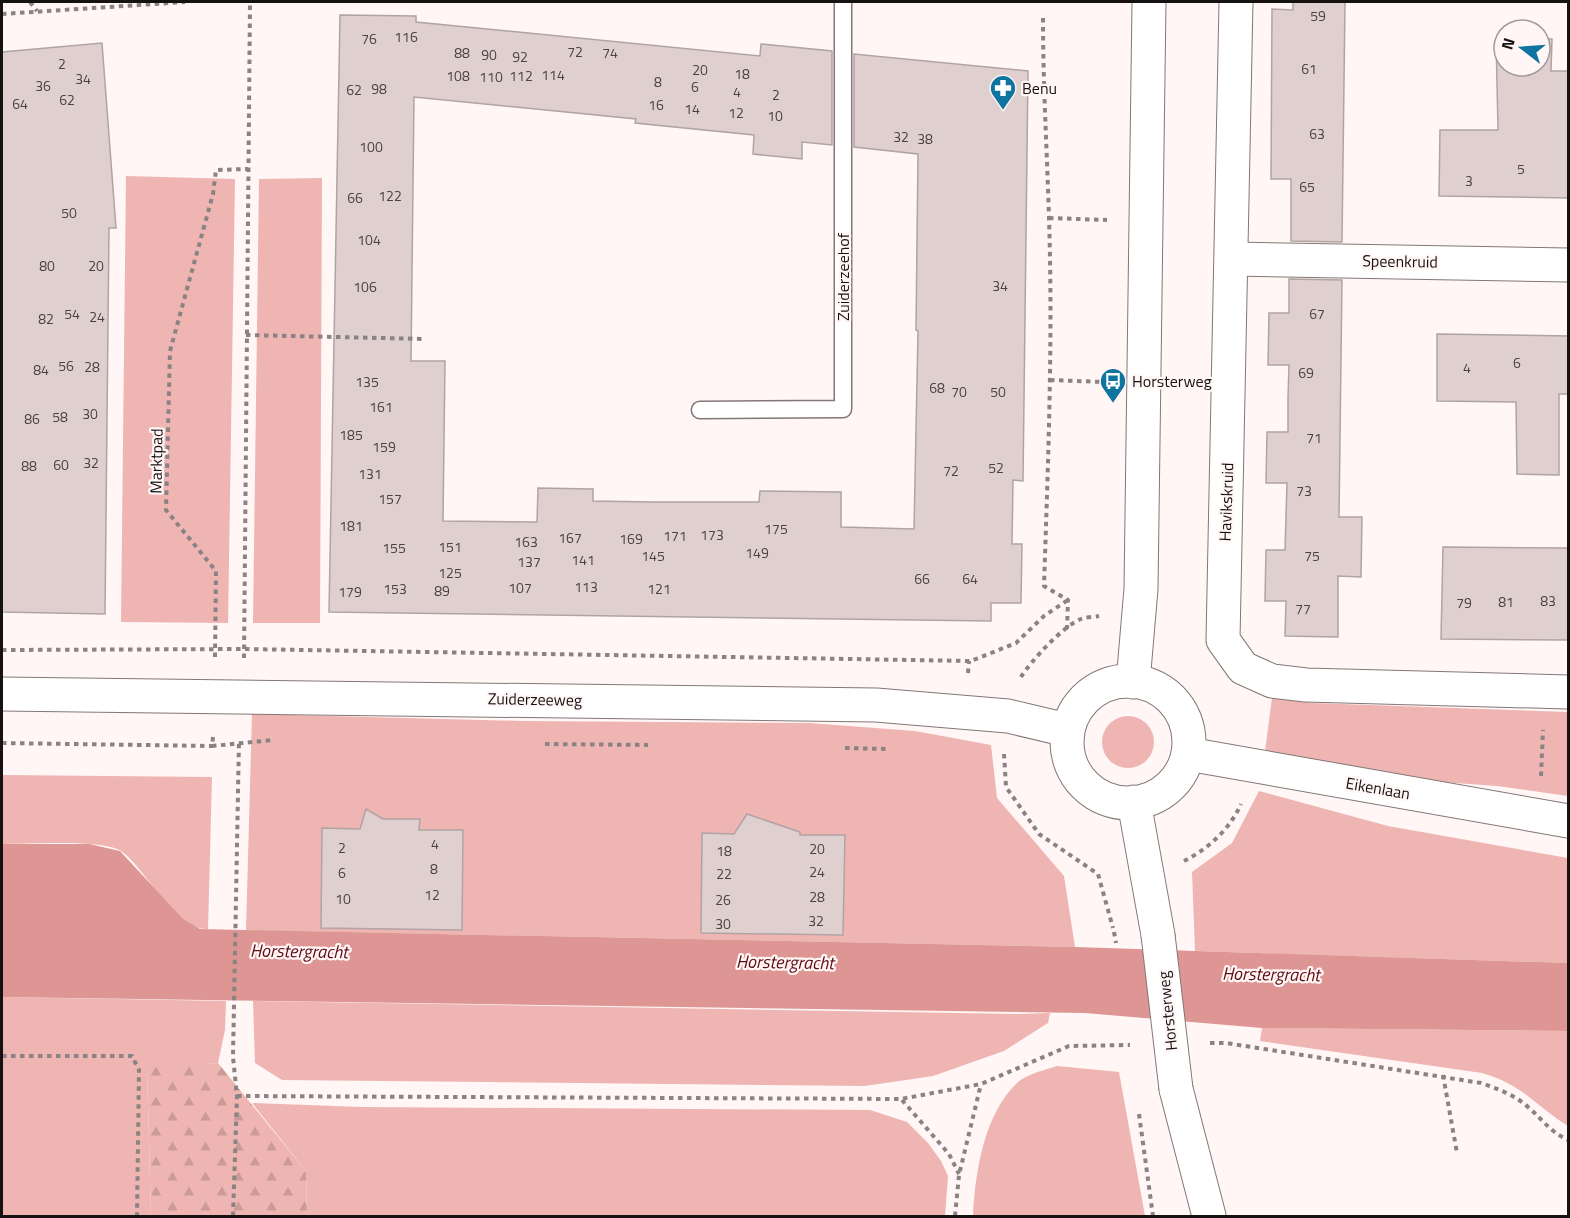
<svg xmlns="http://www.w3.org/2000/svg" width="1570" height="1218" viewBox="0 0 1570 1218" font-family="'Titillium Web',sans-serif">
	<defs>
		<pattern id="forest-firs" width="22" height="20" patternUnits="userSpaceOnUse" patternTransform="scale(1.5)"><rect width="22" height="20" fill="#eeb5b2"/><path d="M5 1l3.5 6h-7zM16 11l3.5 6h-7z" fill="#cb9b98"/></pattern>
	</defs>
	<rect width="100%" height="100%" fill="#fff6f5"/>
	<!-- grass -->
	<g fill="#eeb5b2">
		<polygon points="126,176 235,179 228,623 121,622"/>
		<polygon points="322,178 320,623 253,623 259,179"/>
		<polygon points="1272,698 1313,703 1568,712 1568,796 1497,786 1413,780 1265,751"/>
		<polygon points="252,714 523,721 809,723 915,731 991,745 997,798 1064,876 1075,947 246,930"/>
		<circle cx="1128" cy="742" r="26"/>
		<path d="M2,775L212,777L208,929C174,931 147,869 121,851C102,839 26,844 2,844Z"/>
		<polygon points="1259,791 1388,826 1568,858 1568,963 1195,951 1192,872 1232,843"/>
		<polygon points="2,997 226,1001 225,1030 218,1063 147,1069 151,1216 2,1216"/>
		<polygon points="253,1001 1019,1014 1050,1013 1048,1023 1004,1051 933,1076 865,1086 282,1080 255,1063"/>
		<path d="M1262,1028L1568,1031V1126C1535,1105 1523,1085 1482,1073L1260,1041Z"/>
		<path d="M1057,1066L1119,1072L1145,1216H973C975,1173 984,1113 1018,1082C1027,1074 1045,1070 1057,1066Z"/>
		<polygon points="252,1103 361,1107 870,1110 907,1122 928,1143 941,1161 948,1176 945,1216 307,1216 306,1171"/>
	</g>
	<!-- forest -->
	<polygon fill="url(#forest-firs)" points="218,1063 306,1171 307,1216 151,1216 147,1068"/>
	<!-- water -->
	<polygon fill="#dd9693" points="2,844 89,844 120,851 183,919 200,929 1075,947 1568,963 1568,1031 1262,1028 1085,1013 2,997"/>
	<!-- building -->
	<g fill="#dfd0cf" stroke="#b1a3a3" stroke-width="1.5">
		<polygon points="1293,2 1345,2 1342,242 1291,241 1291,179 1271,179 1272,9 1293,10"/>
		<polygon points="340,15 416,16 416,22 760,56 761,44 832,51 832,145 802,142 802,159 753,154 754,135 635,123 636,119 414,97 411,361 445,361 443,521 537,522 538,488 593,489 593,501 652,502 759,502 760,491 841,492 841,527 914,529 918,331 916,330 918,154 854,147 854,54 1028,71 1023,481 1013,480 1012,544 1022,544 1021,603 991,603 991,621 329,612"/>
		<polygon points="1496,38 1504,38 1504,66 1540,66 1540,39 1552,39 1551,71 1569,71 1569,198 1439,196 1440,130 1498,130"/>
		<polygon points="102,43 116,228 109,228 105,614 2,612 2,52"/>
		<polygon points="1289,279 1342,280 1339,517 1362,517 1361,577 1338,576 1338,637 1285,636 1286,601 1265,601 1266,550 1285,550 1287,483 1266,483 1267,432 1288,432 1288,398 1289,365 1268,365 1269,313 1289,313"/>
		<polygon points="1437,334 1569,336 1569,394 1559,394 1559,475 1517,474 1516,402 1437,401"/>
		<polygon points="1443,547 1569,548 1569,640 1441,639"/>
		<polygon points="366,809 383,819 420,819 419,830 463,830 462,930 321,928 322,828 360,829"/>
		<polygon points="747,814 800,832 800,835 845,835 843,935 701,933 702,833 734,834"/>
	</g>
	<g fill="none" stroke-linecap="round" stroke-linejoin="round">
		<!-- service casing -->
		<g stroke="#837776" stroke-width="19">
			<polyline id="service" points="700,410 843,409 843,2"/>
		</g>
		<!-- minor casing -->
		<g stroke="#837776" stroke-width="35">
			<g id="minor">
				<polyline points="1236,2 1223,640 1243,668 1272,681 1306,685 1568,692"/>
				<polyline points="1232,259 1568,265"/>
				<polyline points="2,694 876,705 1008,716 1067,730"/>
			</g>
		</g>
		<!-- tertiary casing -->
		<g stroke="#837776" stroke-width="35">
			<g id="tertiary">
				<circle cx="1128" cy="742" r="61"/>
				<polyline points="1133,682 1141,589 1149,2"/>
				<polyline points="1188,754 1568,821"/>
				<polyline points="1134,802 1158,935"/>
				<polyline points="1176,1089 1209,1216"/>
			</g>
		</g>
		<!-- path -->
		<g stroke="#8a8383" stroke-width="4" stroke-dasharray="4.5 4.5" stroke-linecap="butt">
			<polyline points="30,2 37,11"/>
			<polyline points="2,14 185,2"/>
			<path d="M1043,18C1043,85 1047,151 1049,218C1053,341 1048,463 1044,586L1068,600L1067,629"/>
			<polyline points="1049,218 1107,220"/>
			<polyline points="246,335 425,339"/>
			<polyline points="1050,380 1104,382"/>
			<polyline points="2,650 244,649 971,661 1016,643 1044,616 1068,600"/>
			<polyline points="215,657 216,571 166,510 170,351 213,194 216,170 248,169"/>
			<polyline points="244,658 250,2"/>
			<polyline points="968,673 969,661"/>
			<path d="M1021,677C1031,661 1063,626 1081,619C1086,617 1094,617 1099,616"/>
			<polyline points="213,737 212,746 273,740"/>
			<polyline points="2,743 212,746"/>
			<polyline points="545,744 648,745"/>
			<polyline points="845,748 888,749"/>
			<polyline points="1004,754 1006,787 1039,834 1098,874 1113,928"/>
			<polyline points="1541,776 1543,730"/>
			<path d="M1184,861C1208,849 1230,829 1241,804"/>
			<path d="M1210,1043H1226L1481,1083C1498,1089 1515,1095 1528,1107C1543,1120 1549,1131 1568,1140"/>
			<polyline points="2,1056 132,1056 139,1070 137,1216"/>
			<polyline points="1443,1075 1457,1153"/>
			<polyline points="237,1096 901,1099 981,1084 1069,1046 1130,1045"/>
			<polyline points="902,1100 949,1154 959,1174"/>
			<polyline points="1139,1114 1153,1216"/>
			<polyline points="233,1216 237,1096 233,1057 239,740"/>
			<polyline points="955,1216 959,1175 981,1084"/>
		</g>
		<!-- service -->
		<use href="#service" stroke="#fff" stroke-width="16"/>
		<!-- minor -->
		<use href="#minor" stroke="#fff" stroke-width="33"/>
		<!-- tertiary -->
		<use href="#tertiary" stroke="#fff" stroke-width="33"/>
		<!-- tertiary-bridge casing -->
		<g stroke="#837776" stroke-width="35" stroke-linecap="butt">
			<polyline id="tertiary-bridge" points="1158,935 1176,1089"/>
		</g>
		<!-- path-bridge -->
		<polyline stroke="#8a8383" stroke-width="4" stroke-dasharray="4.5 4.5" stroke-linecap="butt" points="1114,932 1116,943"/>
		<!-- tertiary-bridge -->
		<use href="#tertiary-bridge" stroke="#fff" stroke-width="33"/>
	</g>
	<!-- icons -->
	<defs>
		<g id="pharmacy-pin" transform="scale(1.35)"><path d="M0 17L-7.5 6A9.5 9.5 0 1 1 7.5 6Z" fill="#0f74a0" stroke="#fff6f5"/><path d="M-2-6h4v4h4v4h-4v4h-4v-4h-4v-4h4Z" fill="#fff"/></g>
		<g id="bus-pin" transform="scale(1.35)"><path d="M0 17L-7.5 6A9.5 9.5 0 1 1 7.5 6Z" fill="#0f74a0" stroke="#fff6f5"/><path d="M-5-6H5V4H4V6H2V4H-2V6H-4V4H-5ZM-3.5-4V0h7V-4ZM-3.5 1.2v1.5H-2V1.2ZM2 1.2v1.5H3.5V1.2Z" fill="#fff"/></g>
	</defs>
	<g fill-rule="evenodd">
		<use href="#pharmacy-pin" x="1003" y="88"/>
		<use href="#bus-pin" x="1113" y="381"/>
	</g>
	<g text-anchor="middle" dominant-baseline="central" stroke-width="4.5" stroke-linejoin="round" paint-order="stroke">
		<!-- number labels -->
		<g font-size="14" fill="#494241">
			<text x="1318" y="15">59</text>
			<text x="406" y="36">116</text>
			<text x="369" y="38">76</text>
			<text x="575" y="51">72</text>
			<text x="462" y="52">88</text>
			<text x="610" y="52">74</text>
			<text x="489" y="54">90</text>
			<text x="520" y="56">92</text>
			<text x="62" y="63">2</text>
			<text x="1309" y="68">61</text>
			<text x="700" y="69">20</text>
			<text x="742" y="73">18</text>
			<text x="553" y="74">114</text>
			<text x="458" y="75">108</text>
			<text x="521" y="75">112</text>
			<text x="491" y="76">110</text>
			<text x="83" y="78">34</text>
			<text x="658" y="81">8</text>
			<text x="43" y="85">36</text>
			<text x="695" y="86">6</text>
			<text x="379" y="88">98</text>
			<text x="354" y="89">62</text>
			<text x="737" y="91">4</text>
			<text x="776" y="94">2</text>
			<text x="67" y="99">62</text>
			<text x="20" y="103">64</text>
			<text x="656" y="104">16</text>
			<text x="692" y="108">14</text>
			<text x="736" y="112">12</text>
			<text x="775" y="115">10</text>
			<text x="1317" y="133">63</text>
			<text x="901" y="136">32</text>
			<text x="925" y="138">38</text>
			<text x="371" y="146">100</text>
			<text x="1521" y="168">5</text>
			<text x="1469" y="180">3</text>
			<text x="1307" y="186">65</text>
			<text x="390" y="195">122</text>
			<text x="355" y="197">66</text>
			<text x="69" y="212">50</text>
			<text x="369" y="239">104</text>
			<text x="47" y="265">80</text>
			<text x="96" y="265">20</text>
			<text x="1000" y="285">34</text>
			<text x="365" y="286">106</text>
			<text x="72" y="313">54</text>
			<text x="1317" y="313">67</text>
			<text x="97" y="316">24</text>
			<text x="46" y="318">82</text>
			<text x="1517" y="362">6</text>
			<text x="66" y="365">56</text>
			<text x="92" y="366">28</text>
			<text x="1467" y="367">4</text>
			<text x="41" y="369">84</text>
			<text x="1306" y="372">69</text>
			<text x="367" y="381">135</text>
			<text x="937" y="387">68</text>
			<text x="959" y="391">70</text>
			<text x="998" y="391">50</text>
			<text x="381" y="406">161</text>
			<text x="90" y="413">30</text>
			<text x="60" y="416">58</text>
			<text x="32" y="418">86</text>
			<text x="351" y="434">185</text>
			<text x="1314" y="437">71</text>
			<text x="384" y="446">159</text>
			<text x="91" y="462">32</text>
			<text x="61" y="464">60</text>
			<text x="29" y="465">88</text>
			<text x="996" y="467">52</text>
			<text x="951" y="470">72</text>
			<text x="370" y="473">131</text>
			<text x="1304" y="490">73</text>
			<text x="390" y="498">157</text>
			<text x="351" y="525">181</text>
			<text x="776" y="528">175</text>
			<text x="712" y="534">173</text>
			<text x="675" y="535">171</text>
			<text x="570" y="537">167</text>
			<text x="631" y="538">169</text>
			<text x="526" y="541">163</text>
			<text x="450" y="546">151</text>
			<text x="394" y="547">155</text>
			<text x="757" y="552">149</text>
			<text x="653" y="555">145</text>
			<text x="1312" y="555">75</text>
			<text x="583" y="559">141</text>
			<text x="529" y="561">137</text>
			<text x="450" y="572">125</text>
			<text x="922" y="578">66</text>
			<text x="970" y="578">64</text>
			<text x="586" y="586">113</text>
			<text x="520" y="587">107</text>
			<text x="395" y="588">153</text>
			<text x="659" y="588">121</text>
			<text x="442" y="590">89</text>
			<text x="350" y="591">179</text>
			<text x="1548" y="600">83</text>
			<text x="1506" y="601">81</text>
			<text x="1464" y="602">79</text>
			<text x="1303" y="608">77</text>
			<text x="435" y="843">4</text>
			<text x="342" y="847">2</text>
			<text x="817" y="848">20</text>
			<text x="724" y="850">18</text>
			<text x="434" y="868">8</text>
			<text x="817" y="871">24</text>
			<text x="342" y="872">6</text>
			<text x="724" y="873">22</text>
			<text x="432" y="894">12</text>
			<text x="817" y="896">28</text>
			<text x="343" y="898">10</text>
			<text x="723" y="899">26</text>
			<text x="816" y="920">32</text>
			<text x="723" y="923">30</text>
		</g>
		<!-- poi labels -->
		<g font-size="16" fill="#171212" stroke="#fff6f5" text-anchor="start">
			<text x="1022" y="88">Benu</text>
			<text x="1132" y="381">Horsterweg</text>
		</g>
		<!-- street labels -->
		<g font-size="16" fill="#171212" stroke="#fff6f5">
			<text transform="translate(1400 261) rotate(1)">Speenkruid</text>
			<text transform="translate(843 277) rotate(-90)">Zuiderzeehof</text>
			<text transform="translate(156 461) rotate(-89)">Marktpad</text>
			<text transform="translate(1226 502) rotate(-88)">Havikskruid</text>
			<text transform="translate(535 699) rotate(1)">Zuiderzeeweg</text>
			<text transform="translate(1378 788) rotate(10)">Eikenlaan</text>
			<text transform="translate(1167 1011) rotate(-96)">Horsterweg</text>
		</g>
		<!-- water labels -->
		<g font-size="18" font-style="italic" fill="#610b15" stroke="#fff6f5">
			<text transform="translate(299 951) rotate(1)">Horstergracht</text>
			<text transform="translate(785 962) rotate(1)">Horstergracht</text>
			<text transform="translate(1271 974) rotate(1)">Horstergracht</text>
		</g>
	</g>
	<!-- border -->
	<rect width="1570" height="1218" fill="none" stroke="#171212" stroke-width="6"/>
	<!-- north arrow -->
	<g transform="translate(1522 48) rotate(287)"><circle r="28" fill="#fff6f5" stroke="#a29b9a" stroke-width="1.5"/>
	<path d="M0-4.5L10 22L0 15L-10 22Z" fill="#0f74a0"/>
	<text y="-9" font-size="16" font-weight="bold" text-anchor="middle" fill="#171212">N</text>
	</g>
</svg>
